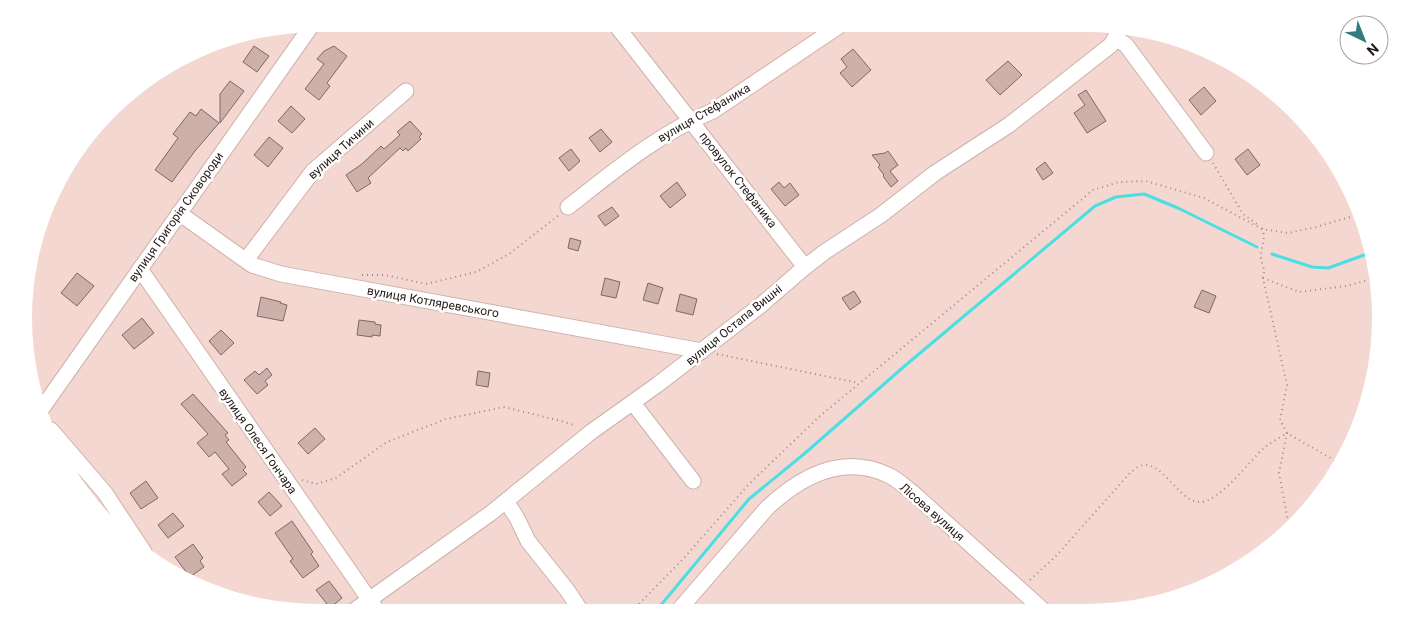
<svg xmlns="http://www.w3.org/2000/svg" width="1404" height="636" viewBox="0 0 1404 636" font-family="Roboto,sans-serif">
	<rect width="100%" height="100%" fill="#f5d7d1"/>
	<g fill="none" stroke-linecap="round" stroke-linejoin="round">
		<!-- stream -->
		<g stroke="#4bdee3" stroke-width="3">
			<polyline points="1272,254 1312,267 1328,268 1367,254"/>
			<polyline points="656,611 749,499 804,454 907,364 1095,206 1116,197 1144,194 1178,208 1257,247"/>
		</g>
	</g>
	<!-- building -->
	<g fill="#cdb0aa" stroke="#816762">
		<polygon points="254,46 269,56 257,72 243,62"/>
		<polygon points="334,46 347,56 327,83 330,86 319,100 305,89 324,64 317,59 324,51"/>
		<polygon points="853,49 871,70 852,87 840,73 847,67 841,59"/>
		<polygon points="1008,61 1022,75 1000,95 986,80"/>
		<polygon points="230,81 244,91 220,123 220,94"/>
		<polygon points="1204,87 1216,101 1201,115 1189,100"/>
		<polygon points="1086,90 1106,121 1087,133 1074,113 1085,105 1078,95"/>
		<polygon points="291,106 305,119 292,133 278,121"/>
		<polygon points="201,109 219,123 195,151 172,182 155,170 178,138 173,134 190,112 196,116"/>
		<polygon points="410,121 422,134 419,137 421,139 408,151 406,148 403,151 400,148 368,178 371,183 357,192 346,175 362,164 381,146 384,149 400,135 397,132"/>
		<polygon points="601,129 612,142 600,152 589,138"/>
		<polygon points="269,137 283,148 268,167 254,155"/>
		<polygon points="571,149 580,161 569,171 559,158"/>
		<polygon points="1248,149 1260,165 1247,175 1235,159"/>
		<polygon points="888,151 898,165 890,171 898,181 891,187 883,176 884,175 878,167 880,165 872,155 885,153"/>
		<polygon points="1045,162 1053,173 1043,180 1036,169"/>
		<polygon points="677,182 686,195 670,208 660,196"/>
		<polygon points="779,182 784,188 790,183 799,195 785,206 771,189"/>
		<polygon points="612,207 619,216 605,226 598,216"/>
		<polygon points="570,238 581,241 578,251 568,248"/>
		<polygon points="77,273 94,286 77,306 61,293"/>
		<polygon points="605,278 620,282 616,298 601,295"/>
		<polygon points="648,283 663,288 658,304 643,300"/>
		<polygon points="1202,290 1216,296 1209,313 1194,307"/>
		<polygon points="854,291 861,302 850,310 842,298"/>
		<polygon points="680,294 697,299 693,315 676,311"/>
		<polygon points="261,297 281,302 280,303 287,305 283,321 257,316"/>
		<polygon points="142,318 154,333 134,349 122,335"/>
		<polygon points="359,320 375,322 375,324 381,325 380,336 372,335 372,337 357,335"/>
		<polygon points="221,330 234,343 221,355 209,341"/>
		<polygon points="267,368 272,375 265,381 268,385 257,394 244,380 255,371 259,375"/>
		<polygon points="478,371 490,373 488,387 476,385"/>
		<polygon points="193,394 228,433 225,435 229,440 226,442 246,467 243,470 247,474 232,486 222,474 229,469 215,452 209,457 197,443 208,434 181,404"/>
		<polygon points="315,428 325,439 308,454 298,443"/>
		<polygon points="146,481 158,498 141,509 130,493"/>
		<polygon points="269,492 282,506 270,516 258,502"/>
		<polygon points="173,513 184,526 168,538 158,525"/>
		<polygon points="292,521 313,552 311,554 319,566 303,578 290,561 293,559 275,533"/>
		<polygon points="193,544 203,558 200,561 204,567 190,577 175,557"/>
		<polygon points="329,581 342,598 330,608 316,590"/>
	</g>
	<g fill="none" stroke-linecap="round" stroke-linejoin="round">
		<!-- minor casing -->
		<g stroke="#cdb0aa" stroke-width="17">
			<g id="minor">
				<polyline points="615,24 805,267"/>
				<polyline points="1116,38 1126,45 1206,153"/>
				<path d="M568,207C614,171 659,133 713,111L842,24"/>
				<polyline points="179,213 252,265 281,274 702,351"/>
				<polyline points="246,260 313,171 406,91"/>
				<polyline points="140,269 378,612"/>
				<polyline points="633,403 693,481"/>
				<polyline points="43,407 312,25"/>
				<polyline points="51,430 105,493 144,552"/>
				<polyline points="506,501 517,518 528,541 567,590 581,611"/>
				<path d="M678,611L767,508C801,476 844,453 890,476C898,480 905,487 912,492L1043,610"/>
				<polyline points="352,612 491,513 591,432 657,385 761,305 805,267 826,251 881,215 935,173 1009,125 1111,45 1119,30"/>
			</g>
		</g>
		<!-- path -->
		<g stroke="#a08a85" stroke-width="2" stroke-dasharray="1 4" stroke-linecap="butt">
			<polyline points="1213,163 1243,214 1258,225"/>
			<path d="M1262,228C1267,241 1260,246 1261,258C1262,267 1266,268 1263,278"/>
			<polyline points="362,275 385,275 426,284 476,272 509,254 559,215"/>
			<polyline points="717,354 859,383"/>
			<polyline points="1287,433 1279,473 1289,527"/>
			<polyline points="1339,463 1287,433 1280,420 1287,385 1263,278 1299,292 1346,286 1372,279"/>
			<polyline points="302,480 316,484 336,478 387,442 446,419 504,407 565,422 576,426"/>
			<path d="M1030,580L1056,556L1130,473C1133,471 1137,467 1140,466C1162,458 1179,503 1200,502C1220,502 1250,460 1264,448C1271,442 1280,438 1287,433"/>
			<polyline points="632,611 684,558 749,484 820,416 1093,190 1119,182 1146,181 1204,198 1262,229 1288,233 1316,227 1360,214"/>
		</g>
		<!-- minor -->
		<use href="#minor" stroke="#fff" stroke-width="15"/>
	</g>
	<g text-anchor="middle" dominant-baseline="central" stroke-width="5" stroke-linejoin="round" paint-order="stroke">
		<!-- street labels -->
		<g font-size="12" fill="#221715" stroke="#fff">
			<text transform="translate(704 113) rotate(-30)">вулиця Стефаника</text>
			<text transform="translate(341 149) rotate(-42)">вулиця Тичини</text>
			<text transform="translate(738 180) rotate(52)">провулок Стефаника</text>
			<text transform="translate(176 217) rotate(-55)">вулиця Григорія Сковороди</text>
			<text transform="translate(433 302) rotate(10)">вулиця Котляревського</text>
			<text transform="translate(734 325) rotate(-39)">вулиця Остапа Вишні</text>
			<text transform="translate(258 441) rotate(55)">вулиця Олеся Гончара</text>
			<text transform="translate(932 512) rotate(41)">Лісова вулиця</text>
		</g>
	</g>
	<!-- crop -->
	<path d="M0 0H1404V636H0ZM318 32H1086A286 286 0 0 1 1372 318V318A286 286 0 0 1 1086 604H318A286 286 0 0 1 32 318V318A286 286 0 0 1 318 32Z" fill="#fff" fill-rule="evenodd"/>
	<!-- north arrow -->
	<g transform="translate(1364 40) rotate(137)"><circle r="24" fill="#ffffff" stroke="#a7a2a1"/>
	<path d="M0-4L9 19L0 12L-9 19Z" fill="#337c7e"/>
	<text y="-8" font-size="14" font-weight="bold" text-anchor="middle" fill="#221715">N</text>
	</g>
</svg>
